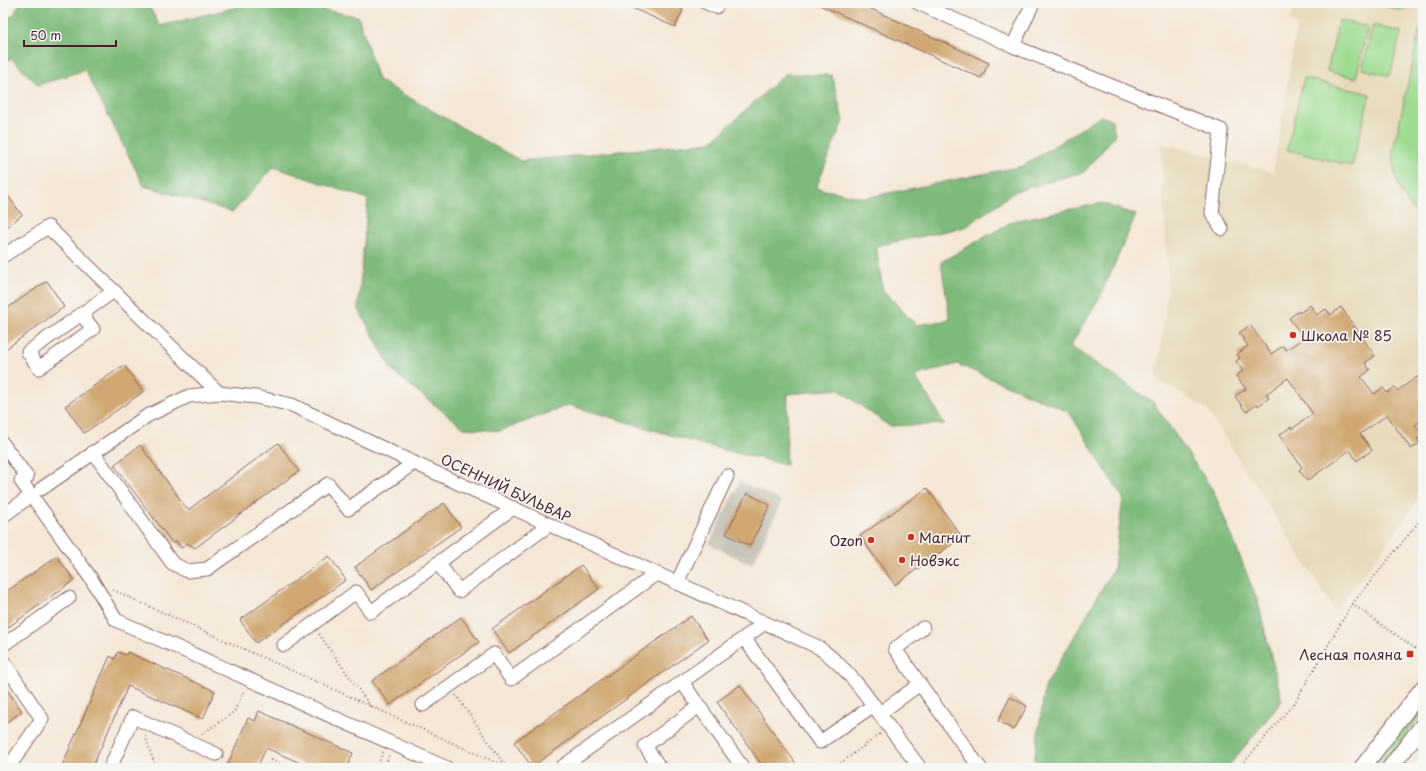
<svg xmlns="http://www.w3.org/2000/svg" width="1426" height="771" viewBox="0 0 1426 771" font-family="'Playpen Sans',sans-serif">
	<rect width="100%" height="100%" fill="#f6f6f2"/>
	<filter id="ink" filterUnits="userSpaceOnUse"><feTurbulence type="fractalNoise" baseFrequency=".025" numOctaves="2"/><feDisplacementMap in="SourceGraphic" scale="8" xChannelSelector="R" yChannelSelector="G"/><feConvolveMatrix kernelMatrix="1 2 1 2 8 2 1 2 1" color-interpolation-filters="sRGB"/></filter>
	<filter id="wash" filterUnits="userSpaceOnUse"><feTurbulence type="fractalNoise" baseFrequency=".012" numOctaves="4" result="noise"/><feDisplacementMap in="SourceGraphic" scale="16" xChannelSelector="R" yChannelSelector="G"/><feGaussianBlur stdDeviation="0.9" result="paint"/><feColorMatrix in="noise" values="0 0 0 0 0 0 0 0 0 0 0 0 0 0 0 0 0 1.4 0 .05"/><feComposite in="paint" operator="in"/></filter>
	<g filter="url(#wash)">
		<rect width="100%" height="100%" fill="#f5e7d6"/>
		<!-- built -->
		<polygon fill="#e7daba" points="1295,3 1423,3 1423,490 1399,528 1335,611 1206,408 1156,380 1168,290 1161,143 1273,172 1297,24 1290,22"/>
		<!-- industrial -->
		<polygon fill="#c8c4b8" points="740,481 782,501 752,565 709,544"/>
		<!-- green -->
		<g fill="#9ddb90" stroke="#747d5e">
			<polygon points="1372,3 1405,3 1404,11"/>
			<polygon points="1339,20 1368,27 1356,78 1327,71"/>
			<polygon points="1373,25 1401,32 1390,76 1362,69"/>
			<path d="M1423,25V217C1401,202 1393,177 1393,151L1419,33Z"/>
			<polygon points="1304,78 1370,94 1352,166 1287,150"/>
			<polygon points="1423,699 1423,712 1380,768 1372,768"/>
		</g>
		<!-- forest -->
		<polygon fill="#7ebb7a" stroke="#646d52" points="20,3 147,3 160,26 253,3 285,3 358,16 378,80 521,161 711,142 785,74 832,75 843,121 816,188 864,198 1023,166 1101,116 1112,120 1115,136 1084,172 1016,191 965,227 876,246 883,290 916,325 950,320 941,262 1013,221 1101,203 1136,215 1101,295 1070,346 1153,402 1214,492 1258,602 1282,701 1227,768 1033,768 1045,687 1114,568 1123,498 1069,412 957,364 915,376 945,424 889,426 838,389 788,394 786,465 704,445 569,405 500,431 464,428 393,372 358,308 368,199 274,167 233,212 144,186 85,70 38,85 12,59 3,61 3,18 13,16"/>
		<g id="blocks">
			<!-- building -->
			<g fill="#d1a873">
				<polygon points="621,3 667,3 683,10 675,27"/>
				<polygon points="815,3 858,3 989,63 981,78"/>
				<polygon points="3,189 22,215 3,230"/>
				<polygon points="47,281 64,307 3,351 3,311"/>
				<polygon points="1310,305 1317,315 1326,309 1331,315 1341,307 1375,356 1365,363 1370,370 1361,377 1374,394 1383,388 1387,393 1395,387 1397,391 1423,373 1423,419 1415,425 1423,436 1417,439 1420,443 1411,449 1387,415 1360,434 1372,450 1357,461 1350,450 1307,481 1299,470 1302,467 1279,435 1291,427 1292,429 1313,414 1288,378 1266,394 1269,398 1258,406 1257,404 1246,412 1235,396 1246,389 1236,376 1243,371 1236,361 1240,358 1237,354 1248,346 1239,333 1250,325 1271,354 1283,346 1286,350 1304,338 1289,318 1299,311 1300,313"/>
				<polygon points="124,365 143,392 84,433 65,406"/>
				<polygon points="278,443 299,471 195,548 187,543 181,548 176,541 173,544 114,465 140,445 188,510"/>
				<polygon points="927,488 962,537 895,585 860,536"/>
				<polygon points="747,493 770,505 750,546 726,534"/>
				<polygon points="444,503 461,527 371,590 355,567"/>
				<polygon points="57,556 74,580 3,631 3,594"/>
				<polygon points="329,556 346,580 256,643 240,620"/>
				<polygon points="581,565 599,589 509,653 492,629"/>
				<polygon points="691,616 708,640 532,767 514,742"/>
				<polygon points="461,617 479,642 390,705 372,681"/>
				<polygon points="118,652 126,655 127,652 215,691 203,719 128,686 92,768 61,768 110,656 115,659"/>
				<polygon points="3,684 22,711 3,725"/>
				<polygon points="740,685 799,768 764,768 717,702"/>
				<polygon points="1010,697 1027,706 1014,730 998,721"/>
				<polygon points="259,711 353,753 347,768 312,768 266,748 257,768 226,768 248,718 255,721"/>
			</g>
		</g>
	</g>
	<g filter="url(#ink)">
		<use href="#blocks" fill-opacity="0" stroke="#866567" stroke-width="1"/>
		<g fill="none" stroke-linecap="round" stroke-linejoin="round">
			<!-- minor casing -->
			<g stroke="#866567" stroke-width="15">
				<g id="minor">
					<polyline points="707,3 716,7 718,3"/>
					<polyline points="918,3 1013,46"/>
					<polyline points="1033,3 1013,46 1221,130 1212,213 1222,229"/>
					<polyline points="3,256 48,227 219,393"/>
					<polyline points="81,314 93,329 39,368 28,352 114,291"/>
					<polyline points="3,444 27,477 21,481 90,577 116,620 447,768"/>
					<polyline points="93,452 172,563 187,571 207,569 328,484 348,509 414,463"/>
					<path d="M41,489L147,416L189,396L219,393L256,397L292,405L414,463L818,647C849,669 867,696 889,727C899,741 910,754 920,768"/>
					<polyline points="3,516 29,497"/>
					<polyline points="438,563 459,591 549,525"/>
					<polyline points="677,583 727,476"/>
					<polyline points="744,638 820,742 874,705"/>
					<polyline points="3,645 69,598"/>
					<polyline points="284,645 356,592 371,612 513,508"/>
					<polyline points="3,661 42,719 8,768"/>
					<polyline points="682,682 743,768"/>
					<polyline points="920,684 895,649 923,628"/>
					<polyline points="423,705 494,654 511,679 656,574"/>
					<polyline points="880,713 920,684 980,768"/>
					<polyline points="562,767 765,623"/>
					<polyline points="110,768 133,717 216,754"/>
					<polyline points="660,768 645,746 699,706"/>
				</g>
			</g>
			<!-- major casing -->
			<g stroke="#866567" stroke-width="18">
				<g id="major">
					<polyline points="1362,768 1423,688"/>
					<polyline points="1390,768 1423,725"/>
				</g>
			</g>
			<!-- path -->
			<g stroke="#866567" stroke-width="2" stroke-dasharray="1 3" stroke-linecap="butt">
				<polyline points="113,590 508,768"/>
				<polyline points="1352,604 1419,651 1423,646"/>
				<polyline points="319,634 371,707"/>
				<polyline points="456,695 506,767"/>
				<polyline points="202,734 234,712 244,691"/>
				<polyline points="145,736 156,768"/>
				<polyline points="269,768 272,760 289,768"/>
				<polyline points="377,768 383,752"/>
				<polyline points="384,768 389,756"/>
				<polyline points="834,768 880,734"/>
				<polyline points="1239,768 1295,702 1352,604 1423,517"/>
			</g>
			<!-- minor -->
			<use href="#minor" stroke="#fff" stroke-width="13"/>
			<!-- major -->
			<use href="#major" stroke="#fff" stroke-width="16"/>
		</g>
	</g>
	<!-- markers -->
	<g fill="#c8321e" stroke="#f6f6f2" stroke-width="1.5">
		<circle cx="1293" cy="335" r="4"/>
		<circle cx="911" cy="537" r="4"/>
		<circle cx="871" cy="540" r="4"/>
		<circle cx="902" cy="560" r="4"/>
		<rect x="1406" y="650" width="8" height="8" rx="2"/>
	</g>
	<g text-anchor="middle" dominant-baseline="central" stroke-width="3.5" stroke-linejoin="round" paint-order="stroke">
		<!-- poi labels -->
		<g font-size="14" fill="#4a1f2b" stroke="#f6f6f2" text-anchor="start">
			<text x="1301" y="335">Школа № 85</text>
			<text x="919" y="537">Магнит</text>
			<text x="863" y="540" text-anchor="end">Ozon</text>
			<text x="910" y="560">Новэкс</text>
			<text x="1402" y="654" text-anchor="end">Лесная поляна</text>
		</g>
		<!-- street labels -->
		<g font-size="14" fill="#4a1f2b" stroke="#f6f6f2">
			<text transform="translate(506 488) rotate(25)">ОСЕННИЙ БУЛЬВАР</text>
		</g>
	</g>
	<!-- margin -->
	<rect width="1426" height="771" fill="none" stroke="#f6f6f2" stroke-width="16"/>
	<!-- scale -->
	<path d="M24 40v6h92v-6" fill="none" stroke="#4a1f2b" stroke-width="2"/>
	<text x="30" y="40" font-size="12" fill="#4a1f2b" stroke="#f6f6f2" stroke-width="3" paint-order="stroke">50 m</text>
</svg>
